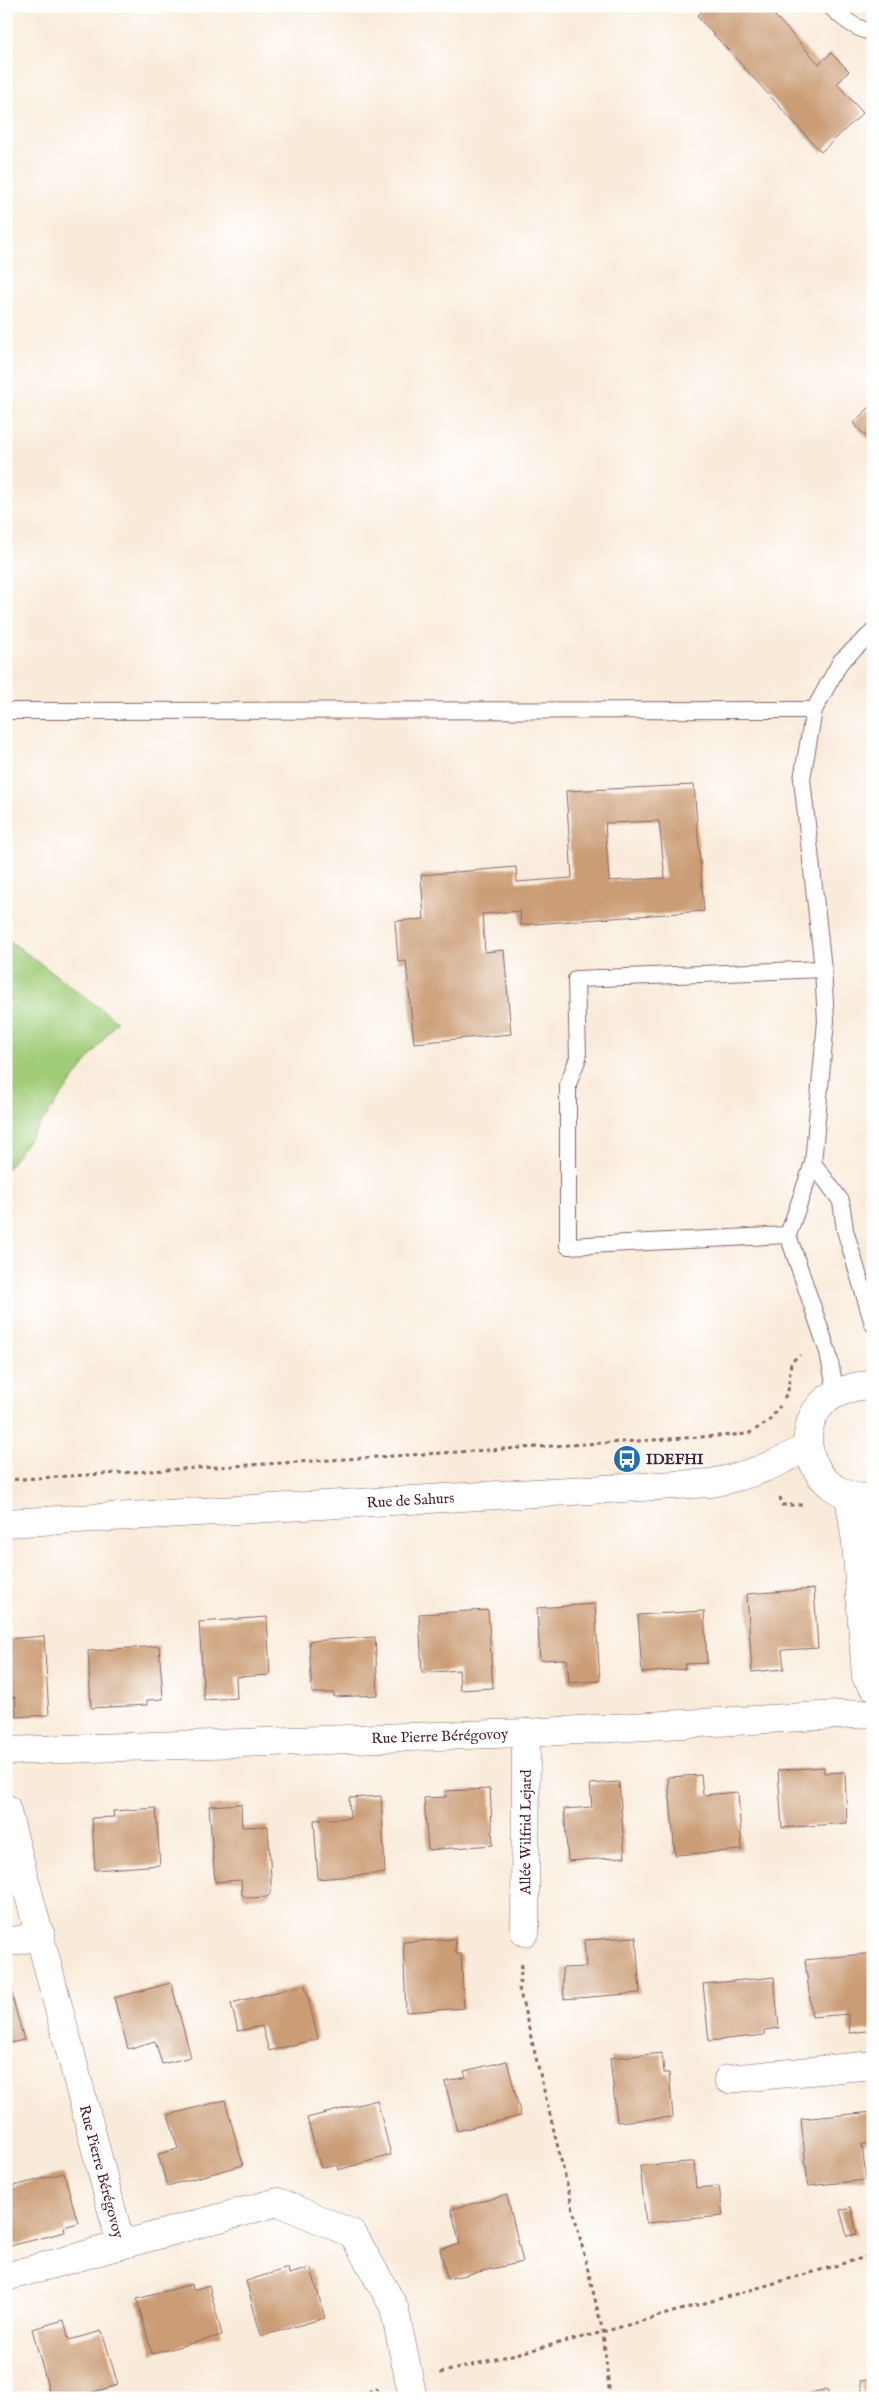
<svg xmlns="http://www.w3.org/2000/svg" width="879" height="2404" viewBox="0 0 879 2404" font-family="'IM FELL English',serif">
	<rect width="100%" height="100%" fill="#fff"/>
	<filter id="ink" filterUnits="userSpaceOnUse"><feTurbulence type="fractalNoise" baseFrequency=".02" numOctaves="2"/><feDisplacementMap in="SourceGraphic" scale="10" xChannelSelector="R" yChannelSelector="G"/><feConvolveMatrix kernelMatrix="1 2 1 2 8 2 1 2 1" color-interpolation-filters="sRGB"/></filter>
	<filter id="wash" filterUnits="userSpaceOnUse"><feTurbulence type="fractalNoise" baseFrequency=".0096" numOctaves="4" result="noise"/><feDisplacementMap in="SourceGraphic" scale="20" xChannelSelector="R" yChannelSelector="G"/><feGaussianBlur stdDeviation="1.12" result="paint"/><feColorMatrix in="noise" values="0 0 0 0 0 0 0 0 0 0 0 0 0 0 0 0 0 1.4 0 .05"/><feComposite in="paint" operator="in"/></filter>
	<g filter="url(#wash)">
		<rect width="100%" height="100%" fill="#f9ebda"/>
		<!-- green -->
		<polygon fill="#a1cc79" stroke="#767652" points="6,938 117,1021 6,1170"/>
		<g id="blocks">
			<!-- building -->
			<g fill="#cb9d76" fill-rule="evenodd">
				<polygon points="707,6 766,6 819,64 831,53 849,71 837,84 863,113 821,152 697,16"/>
				<polygon points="873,404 873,444 853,423"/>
				<path d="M694,785L704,911L521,925L520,911L482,914L485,952L504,950L511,1034L414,1043L406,961L398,962L395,921L424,919L421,875L516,867L517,882L572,878L566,791ZM659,821L665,878L609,881L605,823Z"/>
				<polygon points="814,1589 818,1648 782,1650 784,1669 752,1672 747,1594"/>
				<polygon points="595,1604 600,1681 569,1683 567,1659 540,1660 537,1608"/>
				<polygon points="488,1610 493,1688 460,1690 459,1670 422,1673 419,1614"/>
				<polygon points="704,1611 707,1663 685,1664 685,1669 642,1673 638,1615"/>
				<polygon points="267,1617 270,1675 236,1677 237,1698 204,1700 199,1622"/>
				<polygon points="44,1636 49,1715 16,1717 15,1697 6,1698 6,1639"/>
				<polygon points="375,1637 378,1695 334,1697 334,1693 312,1693 309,1641"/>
				<polygon points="159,1646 163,1699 147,1700 147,1705 91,1708 88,1651"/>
				<polygon points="824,1767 824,1773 845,1772 847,1823 782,1828 778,1770"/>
				<polygon points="701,1775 703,1795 738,1792 742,1850 675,1855 668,1777"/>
				<polygon points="619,1782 625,1857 568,1861 564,1809 592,1807 590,1784"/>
				<polygon points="490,1789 493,1845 428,1850 424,1798 446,1797 445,1791"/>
				<polygon points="381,1796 385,1873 318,1879 314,1820 350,1818 349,1798"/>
				<polygon points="241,1804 242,1827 268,1826 271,1878 271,1893 267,1897 247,1898 242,1895 241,1880 215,1882 209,1806"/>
				<polygon points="156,1808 160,1865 95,1870 92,1818 114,1817 113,1811"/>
				<polygon points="636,1937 640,1993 564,1999 562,1968 586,1967 584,1940"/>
				<polygon points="455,1939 456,1954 461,1954 464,2008 406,2012 403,1942"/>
				<polygon points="873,1953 873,2030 850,2033 848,2014 812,2017 805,1960"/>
				<polygon points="774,1977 779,2028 764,2030 764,2035 709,2041 703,1984"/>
				<polygon points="171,1983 191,2057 162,2064 155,2041 128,2049 114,1998"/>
				<polygon points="9,1985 24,2040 6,2044 6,1986"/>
				<polygon points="305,1985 318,2039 269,2051 262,2026 238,2031 231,2003"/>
				<polygon points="662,2053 664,2073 669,2073 673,2117 617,2122 610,2058"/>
				<polygon points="507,2061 521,2116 457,2131 445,2082 466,2077 464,2071"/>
				<polygon points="225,2100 243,2165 167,2186 158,2154 178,2149 168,2115"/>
				<polygon points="377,2100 391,2155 338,2170 337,2165 321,2168 307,2118"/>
				<polygon points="873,2112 873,2143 862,2144 866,2180 808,2186 801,2119"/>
				<polygon points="688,2162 694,2162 696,2188 719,2186 723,2216 646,2223 640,2166"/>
				<polygon points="64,2173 78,2223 64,2227 65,2232 10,2246 6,2232 6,2188"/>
				<polygon points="507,2195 523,2262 447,2279 440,2249 460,2244 451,2209"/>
				<polygon points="851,2207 857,2234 847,2236 840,2210"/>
				<polygon points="288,2268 289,2274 311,2268 325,2318 261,2336 246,2281"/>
				<polygon points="192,2284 193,2290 209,2285 222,2335 152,2354 137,2299"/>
				<polygon points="64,2320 69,2340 102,2331 118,2385 73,2398 51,2398 32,2329"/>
				<polygon points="873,2379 873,2398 864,2398 860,2381"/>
				<polygon points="827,2389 829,2398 794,2398 794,2397"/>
			</g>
		</g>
	</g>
	<g filter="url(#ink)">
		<use href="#blocks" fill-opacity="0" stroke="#876668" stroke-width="1"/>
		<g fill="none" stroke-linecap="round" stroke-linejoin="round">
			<!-- lane casing -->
			<g stroke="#876668" stroke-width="18">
				<g id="lane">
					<path d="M830,6C841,17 857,31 873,32"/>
					<polyline points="6,711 814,710"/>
					<polyline points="813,1163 841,1201 845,1230 873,1324"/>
					<polyline points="788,1235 568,1246 568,1084 578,1058 576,979 823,969"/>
					<polyline points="836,1393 828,1352 788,1235 813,1163 826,1021 823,969 802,779 814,710 841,661 873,632"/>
				</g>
			</g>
			<!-- street casing -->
			<g stroke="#876668" stroke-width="29">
				<g id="street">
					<polyline points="849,1496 856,1542 866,1677 873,1686"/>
					<path id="s1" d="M6,1751L526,1733L873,1713"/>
					<path id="s2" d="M6,1808L121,2245L278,2202L353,2234L394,2307L413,2398"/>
					<path id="s3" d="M525,1932L526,1733"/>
					<polyline points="6,1943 41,1935"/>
					<polyline points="728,2079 873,2065"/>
					<polyline points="6,2277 121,2245"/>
				</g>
			</g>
			<!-- secondary casing -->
			<g stroke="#876668" stroke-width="29">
				<g id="secondary">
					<path d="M873,1387C862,1384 853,1387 843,1391C781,1413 808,1503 873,1498"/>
					<path id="s4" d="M6,1523L711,1483C744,1477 779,1464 808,1446"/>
				</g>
			</g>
			<!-- path -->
			<g stroke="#876668" stroke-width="3" stroke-dasharray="4 4" stroke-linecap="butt">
				<polyline points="784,1398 788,1392 791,1362 800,1355"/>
				<polyline points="6,1480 748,1434 768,1422 780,1406"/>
				<polyline points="780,1497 782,1505 804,1505"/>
				<polyline points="522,1964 519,1988 603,2332 610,2398"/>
				<polyline points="440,2373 603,2332 873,2255"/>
				<polyline points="345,2398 378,2389"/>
			</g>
			<!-- lane -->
			<use href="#lane" stroke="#fff" stroke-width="16"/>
			<!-- street -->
			<use href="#street" stroke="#fff" stroke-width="28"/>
			<!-- secondary -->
			<use href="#secondary" stroke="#fff" stroke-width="28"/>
		</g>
	</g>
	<!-- icons -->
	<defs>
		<g id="bus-disc" transform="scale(1.4375)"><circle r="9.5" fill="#1f6fb2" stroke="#fff"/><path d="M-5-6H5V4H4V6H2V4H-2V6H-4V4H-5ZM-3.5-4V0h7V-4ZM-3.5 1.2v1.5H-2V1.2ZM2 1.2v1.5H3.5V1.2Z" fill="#fff"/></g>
	</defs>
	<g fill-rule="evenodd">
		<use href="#bus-disc" x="627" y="1459"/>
	</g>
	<g text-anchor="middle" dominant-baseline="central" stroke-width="4.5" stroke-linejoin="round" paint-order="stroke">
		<!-- poi labels -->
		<g font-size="15" font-weight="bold" fill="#4a1f2b" stroke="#fff" text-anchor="start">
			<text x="646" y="1459">IDEFHI</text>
		</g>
		<!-- street labels -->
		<g font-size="15" fill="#4a1f2b" stroke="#fff">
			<text stroke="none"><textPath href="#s4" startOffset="405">Rue de Sahurs</textPath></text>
			<text stroke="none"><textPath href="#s1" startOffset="434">Rue Pierre Bérégovoy</textPath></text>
			<text stroke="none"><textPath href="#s3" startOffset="100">Allée Wilfrid Lejard</textPath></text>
			<text stroke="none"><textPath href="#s2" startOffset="376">Rue Pierre Bérégovoy</textPath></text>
		</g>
	</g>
	<!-- margin -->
	<rect width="879" height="2404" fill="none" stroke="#fff" stroke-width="25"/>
</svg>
